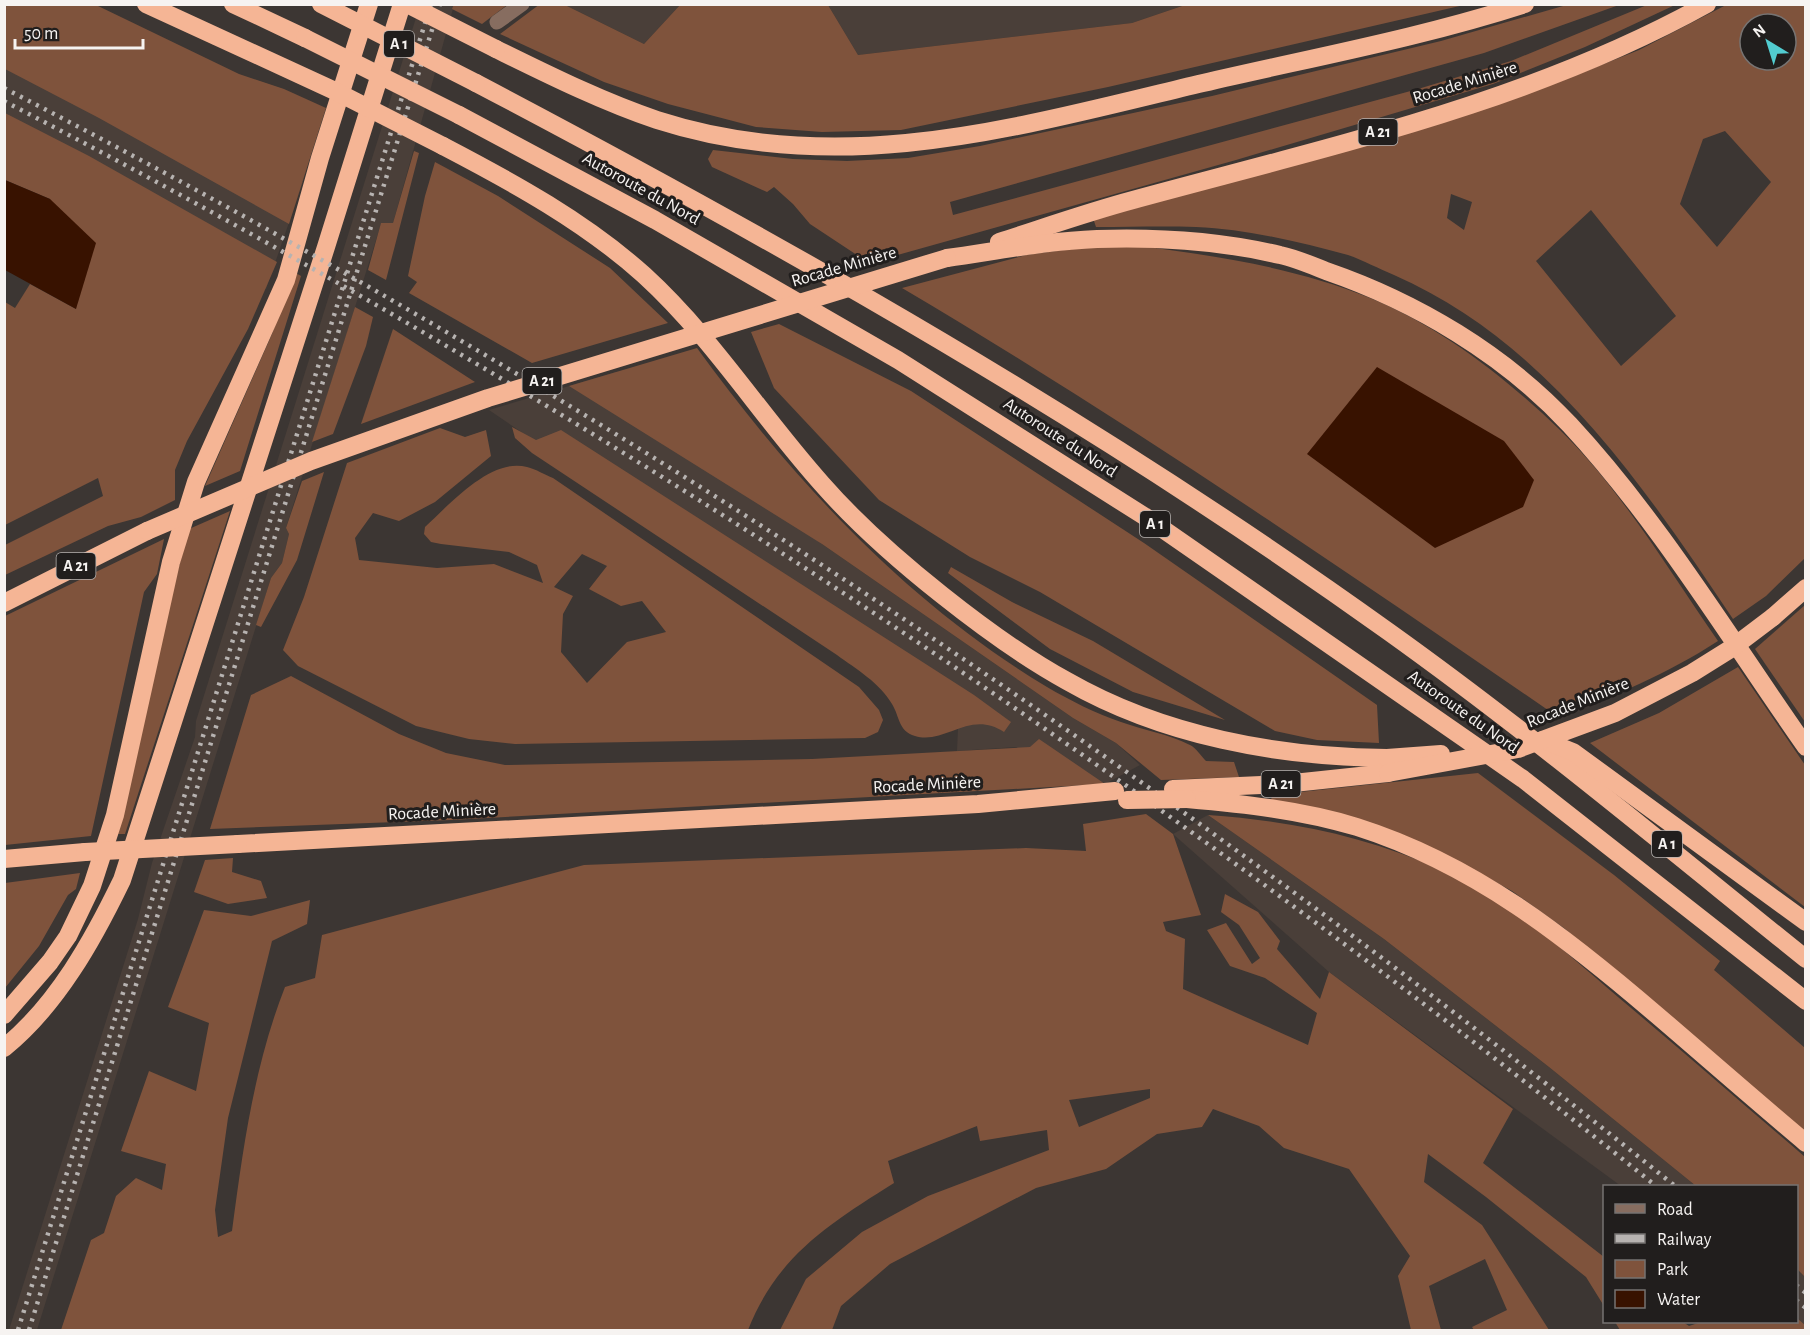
<svg xmlns="http://www.w3.org/2000/svg" width="1810" height="1335" viewBox="0 0 1810 1335" font-family="'Alegreya Sans',sans-serif">
	<rect width="100%" height="100%" fill="#3c3633"/>
	<!-- built -->
	<g fill="#4a3f39">
		<polygon points="420,5 454,5 393,223 381,224 286,528 289,534 282,563 271,578 37,1330 9,1330 138,919 152,863 195,737 196,721"/>
		<polygon points="565,5 680,5 644,44"/>
		<polygon points="828,5 1185,5 1132,23 858,55"/>
		<polygon points="4,41 303,182 266,289 5,151"/>
		<polygon points="616,372 822,544 1073,718 1116,743 1140,765 1105,784 1016,747 957,751 958,729 489,410"/>
		<polygon points="1208,815 1384,939 1549,1067 1696,1186 1621,1186 1329,972 1173,834"/>
		<polygon points="1796,1269 1805,1277 1805,1325 1797,1318"/>
	</g>
	<!-- green -->
	<g fill="#7f533c" fill-rule="evenodd">
		<polygon points="454,4 507,4 507,5 482,24 452,9"/>
		<polygon points="540,4 565,5 644,44 680,5 828,5 858,55 1132,23 1185,5 1464,5 1108,87 901,130 822,132 756,127 668,104 604,82 500,34"/>
		<polygon points="1570,4 1619,5 1484,53 950,202 953,215 1418,89 1511,61 1647,5 1675,5 1585,47 1493,84 1236,160 869,263 810,224 793,204 774,187 767,192 712,167 708,159 713,150 793,159 847,161 908,158 980,146 1212,96 1441,41"/>
		<polygon points="4,5 96,5 239,74 284,89 326,108 289,224 99,118 5,69"/>
		<path d="M1726,5H1805V558L1766,596L1733,619C1643,485 1547,342 1394,275C1379,269 1363,260 1348,255C1300,242 1246,229 1196,227C1163,226 1130,227 1096,227L1093,218L1556,83L1639,50ZM1750,24H1786V60H1750ZM1725,131L1771,182L1717,247L1680,204L1703,139ZM1451,194L1472,202L1464,230L1447,218ZM1591,210L1676,316L1621,366L1536,261Z"/>
		<polygon points="5,113 89,156 277,262 248,329 187,441 175,470 175,500 141,517 108,526 5,575 5,545 103,496 98,478 5,525 5,302 15,308 30,284 76,309 50,199 5,180"/>
		<polygon points="414,151 419,153 386,280 368,270 381,223 393,223"/>
		<polygon points="435,162 498,196 610,268 668,323 532,363 409,293 417,282 408,276 425,196"/>
		<path d="M1140,246C1217,256 1297,268 1370,298C1441,327 1505,377 1560,430C1620,488 1670,572 1718,641C1667,674 1615,696 1558,717C1343,569 1127,421 902,288L1026,255L1087,247Z"/>
		<polygon points="294,272 301,276 240,471 205,486 272,334"/>
		<polygon points="355,307 373,317 366,346 333,434 312,442"/>
		<polygon points="779,324 911,391 1144,543 1377,705 1379,743 1317,740 1275,731 1040,592 970,557 879,500 774,388 751,332"/>
		<polygon points="393,329 475,382 361,424"/>
		<path d="M697,348C793,480 906,602 1047,687C1071,701 1095,713 1121,722C1143,730 1169,734 1190,745C1196,748 1201,756 1206,761L1234,762L1239,777L1161,780L1116,743L1073,718L822,544L569,386Z"/>
		<path d="M512,427L536,440L561,430L974,695L1011,722L1004,732C970,709 945,745 915,736C898,731 900,717 892,704C880,683 856,669 837,655L532,453L515,438Z"/>
		<path d="M440,428L465,437L486,430L491,456L435,502L399,521L373,513L355,538L359,560L437,568L494,564L543,583L537,565L509,552L441,544L431,542L424,534L425,527C449,505 491,457 527,467C536,469 545,475 553,478L859,687L879,710L883,720L878,732L865,738L515,744L469,739L416,726L298,666L283,650L304,597L347,463ZM582,554L607,566L589,589L621,606L642,601L666,632L627,642L587,683L561,652L563,614L573,596L554,587Z"/>
		<polygon points="324,472 297,560 261,627 256,625 271,578 282,563 289,534 286,528 302,481"/>
		<polygon points="230,511 125,834 118,834 158,644 189,529"/>
		<polygon points="164,539 157,574 144,592 91,836 5,845 5,616"/>
		<polygon points="951,567 1012,602 1093,641 1225,720 1133,692 1050,649 948,573"/>
		<polygon points="1805,605 1805,722 1755,649"/>
		<polygon points="1738,667 1805,765 1805,907 1590,743 1659,713"/>
		<polygon points="291,676 399,734 446,753 505,765 812,759 1030,747 1039,739 1105,784 451,820 210,829 251,695"/>
		<polygon points="1478,773 1614,875 1720,961 1714,970 1805,1048 1805,1134 1564,928 1512,891 1472,869 1271,801 1272,795"/>
		<path d="M1146,814L1173,834L1201,915L1163,922L1166,931L1185,939L1183,989L1308,1045L1317,1013L1265,978L1230,966L1207,930L1226,923L1252,964L1260,958L1239,925L1221,912L1225,894L1258,912L1280,941L1277,949L1320,999L1329,972L1513,1109L1483,1163L1604,1257V1306L1586,1277L1486,1197L1428,1154L1424,1182L1482,1225L1549,1330H1474L1472,1327L1507,1310L1485,1259L1429,1286L1441,1330H1411L1398,1276L1410,1256L1349,1169L1284,1148L1259,1126L1213,1109L1202,1127L1157,1134L1106,1169L1036,1188L890,1264L841,1306L832,1330H780L806,1279L862,1232L928,1196L1049,1150L1047,1130L980,1141L977,1126L888,1161L894,1183C829,1224 777,1256 748,1330H61L91,1240L104,1233L116,1196L136,1178L162,1190L166,1164L121,1151L149,1071L196,1091L209,1023L168,1007L204,910L251,916L310,900L307,924L272,941L228,1118L215,1210L218,1237L232,1231C243,1148 254,1066 285,987L315,978L322,935L584,865L1026,848L1086,851L1083,824ZM1150,1089V1098L1079,1127L1069,1100Z"/>
		<path d="M1208,815C1291,821 1366,836 1442,870C1508,898 1564,951 1618,997C1681,1050 1743,1104 1805,1157V1277L1797,1269L1796,1186H1696L1549,1067L1384,939Z"/>
		<polygon points="233,858 232,872 261,881 267,898 228,904 194,892 205,860"/>
		<polygon points="80,873 76,889 68,895 39,946 5,988 5,883"/>
		<polygon points="1797,1318 1805,1325 1805,1330 1620,1330 1615,1322 1683,1322 1689,1326 1701,1322 1796,1322"/>
	</g>
	<!-- water -->
	<g fill="#381200">
		<polygon points="5,180 50,199 96,243 76,309 5,270"/>
		<polygon points="1377,367 1504,441 1534,480 1523,507 1435,548 1307,454"/>
	</g>
	<g fill="none" stroke-linecap="round" stroke-linejoin="round">
		<!-- minor -->
		<polyline stroke="#876d60" stroke-width="15" points="497,22 522,4"/>
		<!-- highway -->
		<g stroke="#f5b595" stroke-width="18">
			<polyline points="146,4 335,91"/>
			<polyline points="233,4 305,38"/>
			<path d="M496,49C549,75 601,101 657,120C843,180 1021,126 1203,83C1310,58 1420,38 1525,4"/>
			<path d="M476,83C790,248 1101,425 1389,632C1533,735 1668,848 1806,959"/>
			<polyline points="459,115 655,220 898,360 1144,516 1523,779 1806,1001"/>
			<path d="M443,146C514,183 585,222 644,275C712,337 761,416 822,484C858,525 899,561 942,595C981,626 1023,657 1067,681C1163,736 1278,757 1387,758"/>
			<path d="M999,242C1043,228 1088,212 1133,200C1327,147 1529,103 1707,4"/>
			<path d="M947,258C997,251 1047,241 1097,239C1157,237 1221,241 1280,255C1295,258 1311,265 1326,271C1416,302 1504,354 1570,425C1659,521 1730,639 1806,747"/>
			<polyline points="4,603 147,531"/>
			<polyline points="1773,617 1806,588"/>
			<polyline points="1543,740 1573,752 1806,922"/>
			<polyline points="1173,789 1284,784 1388,773"/>
			<path d="M1187,799C1244,804 1301,810 1357,827C1474,864 1566,937 1658,1016C1707,1058 1756,1101 1806,1143"/>
			<polyline points="238,844 978,804 1115,791"/>
			<polyline points="4,859 85,852"/>
			<polyline points="4,1015 50,962 68,936 92,886 115,815 171,562 196,482 286,280 320,158 369,4"/>
			<path d="M4,1048C57,1005 93,940 122,880L326,247L402,4"/>
		</g>
		<!-- rail -->
		<g stroke="#b7b3b1" stroke-width="4.5" stroke-dasharray="3 6" stroke-linecap="butt">
			<path d="M4,88C598,394 1156,768 1675,1186"/>
			<path d="M4,101C590,405 1143,772 1656,1186"/>
			<polyline points="1796,1285 1806,1293"/>
			<polyline points="1796,1300 1806,1308"/>
			<polyline points="18,1330 431,4"/>
			<polyline points="29,1330 440,4"/>
		</g>
		<!-- highway-bridge -->
		<g stroke="#f5b595" stroke-width="18">
			<polyline points="321,4 476,83"/>
			<polyline points="407,4 496,49"/>
			<polyline points="305,38 459,115"/>
			<polyline points="335,91 443,146"/>
			<polyline points="147,531 311,461 488,398 947,258"/>
			<polyline points="1387,758 1441,754"/>
			<polyline points="1388,773 1518,749 1615,713 1692,673 1732,648 1773,617"/>
			<polyline points="1127,800 1187,799"/>
			<polyline points="85,852 238,844"/>
		</g>
	</g>
	<g text-anchor="middle" dominant-baseline="central" stroke-width="6" stroke-linejoin="round" paint-order="stroke">
		<!-- shield labels -->
		<g fill="#211e1d" stroke="#b6b3b1" stroke-width="1.5">
			<rect x="384" y="31" width="30" height="26" rx="4.5"/>
			<rect x="1358.5" y="119" width="39" height="26" rx="4.5"/>
			<rect x="522.5" y="368" width="39" height="26" rx="4.5"/>
			<rect x="1140" y="511" width="30" height="26" rx="4.5"/>
			<rect x="56.5" y="553" width="39" height="26" rx="4.5"/>
			<rect x="1261.5" y="771" width="39" height="26" rx="4.5"/>
			<rect x="1652" y="831" width="30" height="26" rx="4.5"/>
		</g>
		<g font-size="16" font-weight="bold" fill="#f6f3f1">
			<text x="399" y="44">A 1</text>
			<text x="1378" y="132">A 21</text>
			<text x="542" y="381">A 21</text>
			<text x="1155" y="524">A 1</text>
			<text x="76" y="566">A 21</text>
			<text x="1281" y="784">A 21</text>
			<text x="1667" y="844">A 1</text>
		</g>
		<!-- street labels -->
		<g font-size="18" fill="#f6f3f1" stroke="#211e1d">
			<text transform="translate(1465 83) rotate(-17)">Rocade Minière</text>
			<text transform="translate(641 189) rotate(29)">Autoroute du Nord</text>
			<text transform="translate(844 267) rotate(-16)">Rocade Minière</text>
			<text transform="translate(1060 438) rotate(33)">Autoroute du Nord</text>
			<text transform="translate(1578 703) rotate(-22)">Rocade Minière</text>
			<text transform="translate(1463 712) rotate(35)">Autoroute du Nord</text>
			<text transform="translate(927 785) rotate(-3)">Rocade Minière</text>
			<text transform="translate(442 812) rotate(-3)">Rocade Minière</text>
		</g>
	</g>
	<!-- border -->
	<rect width="1810" height="1335" fill="none" stroke="#f6f3f1" stroke-width="12"/>
	<!-- legend -->
	<rect x="1603" y="1185" width="195" height="138" fill="#211e1d" stroke="#767372" stroke-width="1.5"/>
	<rect x="1615" y="1204" width="30" height="9" fill="#876d60" stroke="#767372" stroke-width="1.5"/>
	<text x="1657" y="1215" font-size="18" fill="#f6f3f1">Road</text>
	<rect x="1615" y="1234" width="30" height="9" fill="#b7b3b1" stroke="#767372" stroke-width="1.5"/>
	<text x="1657" y="1245" font-size="18" fill="#f6f3f1">Railway</text>
	<rect x="1615" y="1260" width="30" height="18" fill="#7f533c" stroke="#767372" stroke-width="1.5"/>
	<text x="1657" y="1275" font-size="18" fill="#f6f3f1">Park</text>
	<rect x="1615" y="1290" width="30" height="18" fill="#381200" stroke="#767372" stroke-width="1.5"/>
	<text x="1657" y="1305" font-size="18" fill="#f6f3f1">Water</text>
	<!-- north arrow -->
	<g transform="translate(1768 42) rotate(322)"><circle r="28" fill="#211e1d" stroke="#767372" stroke-width="1.5"/>
	<path d="M0-4.5L10 22L0 15L-10 22Z" fill="#52ccd0"/>
	<text y="-9" font-size="16" font-weight="bold" text-anchor="middle" fill="#f6f3f1">N</text>
	</g>
	<!-- scale -->
	<path d="M15 39v9h128v-9" fill="none" stroke="#f6f3f1" stroke-width="3"/>
	<text x="24" y="39" font-size="18" fill="#f6f3f1" stroke="#211e1d" stroke-width="4.5" paint-order="stroke">50 m</text>
</svg>
